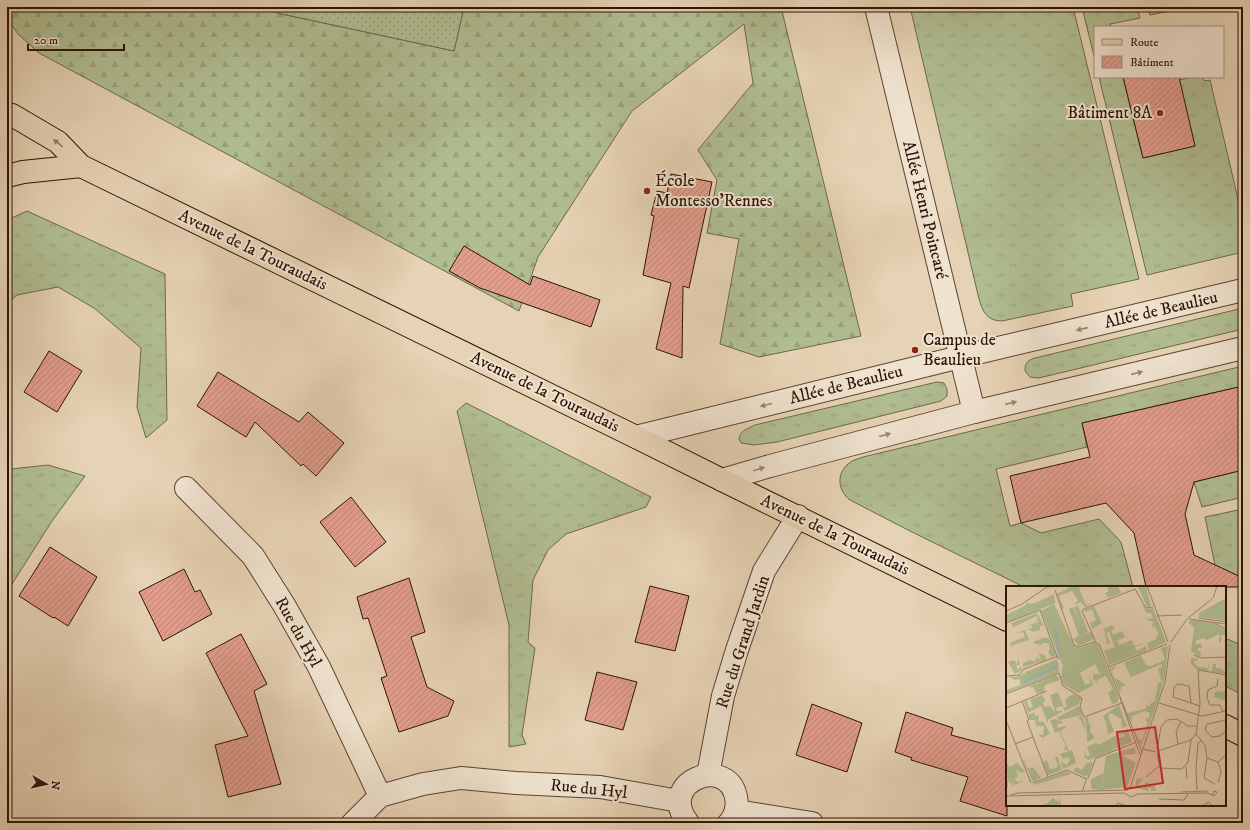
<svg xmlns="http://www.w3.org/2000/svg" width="1250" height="830" viewBox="0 0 1250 830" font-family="'IM FELL DW Pica',serif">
	<defs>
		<pattern id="grass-tufts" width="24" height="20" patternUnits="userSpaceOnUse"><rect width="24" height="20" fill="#b0bd91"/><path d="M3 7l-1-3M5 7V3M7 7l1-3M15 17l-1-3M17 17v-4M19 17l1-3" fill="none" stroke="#98a27c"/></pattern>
		<pattern id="forest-firs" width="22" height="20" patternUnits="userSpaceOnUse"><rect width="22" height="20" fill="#b0bd91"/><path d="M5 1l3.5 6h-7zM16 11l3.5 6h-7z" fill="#98a27c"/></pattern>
		<pattern id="garden-dots" width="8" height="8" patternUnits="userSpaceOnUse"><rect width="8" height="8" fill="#b0bd91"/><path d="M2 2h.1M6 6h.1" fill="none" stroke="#98a27c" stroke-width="1.8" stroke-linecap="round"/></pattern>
		<pattern id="building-hatch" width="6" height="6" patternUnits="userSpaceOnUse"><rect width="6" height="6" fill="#e09d8c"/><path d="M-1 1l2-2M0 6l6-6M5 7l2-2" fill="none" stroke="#c08677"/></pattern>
	</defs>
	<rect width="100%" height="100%" fill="#e6d2b4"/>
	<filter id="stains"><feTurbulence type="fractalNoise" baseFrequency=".005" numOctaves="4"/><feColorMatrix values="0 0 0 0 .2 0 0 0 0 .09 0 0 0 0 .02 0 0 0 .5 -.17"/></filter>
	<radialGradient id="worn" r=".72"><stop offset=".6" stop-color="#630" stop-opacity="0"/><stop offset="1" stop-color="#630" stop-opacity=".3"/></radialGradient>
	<!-- grass -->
	<g fill="url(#grass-tufts)" stroke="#6e684c">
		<path d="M910,7H1073L1139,279L1071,294L1073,306L1002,321C987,321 983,312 979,299Z"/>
		<polygon points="1082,7 1137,7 1140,18 1110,24 1111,27 1095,27 1095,60"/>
		<polygon points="1148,7 1188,7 1150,15"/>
		<polygon points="1099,77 1123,77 1143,158 1195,146 1179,80 1193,77 1203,77 1204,81 1210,80 1243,220 1243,252 1147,275"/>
		<polygon points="27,211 165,274 167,420 146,438 137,407 141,348 94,308 58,287 17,295 7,304 7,220"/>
		<path d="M1243,308V329L1039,378L1030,377L1025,371C1025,364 1027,360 1035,358Z"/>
		<path d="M1243,366V386L1082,423L1087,447L996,469L1010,526L1021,523L1041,533L1099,519L1121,542L1133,587H1024L910,531L850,500C838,491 836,474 848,464C852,460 858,459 863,457Z"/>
		<path d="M937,382L944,383L947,389V396L941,401L777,442L754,445L741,443L739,439C740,430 748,429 755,425Z"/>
		<polygon points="466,403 651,497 646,507 566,534 548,550 533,580 528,642 535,648 522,735 526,744 509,747 509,625 457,411"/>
		<polygon points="7,463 11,469 48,465 85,476 52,521 7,592"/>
		<polygon points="1243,470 1243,497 1202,507 1194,482"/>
		<polygon points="1243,509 1243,578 1215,565 1205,517"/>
		<polygon points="1225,638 1243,646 1243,695 1225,686"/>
	</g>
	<!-- forest -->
	<polygon fill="url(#forest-firs)" stroke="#6e684c" points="7,7 278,7 277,13 454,51 464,7 781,7 861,336 759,357 720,344 739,239 707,233 717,180 698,150 753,83 744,24 632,111 538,257 519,311 39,53 18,34 7,18"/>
	<!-- garden -->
	<polygon fill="url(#garden-dots)" stroke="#6e684c" points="278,7 464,7 454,51 277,13"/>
	<!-- building -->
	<g fill="url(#building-hatch)" stroke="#2d1307">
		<polygon points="1123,77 1179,77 1195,146 1143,158"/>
		<polygon points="671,174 712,182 689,288 683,286 682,358 656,349 671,283 643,275 654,216 651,215 657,191 667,193"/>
		<polygon points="464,246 530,285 533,276 600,300 591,327 480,288 449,271"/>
		<polygon points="49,351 82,371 57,412 24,392"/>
		<polygon points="218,372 299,422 308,412 344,443 316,476 303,464 301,466 255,422 246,437 197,406"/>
		<polygon points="1243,386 1243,470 1194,482 1185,514 1194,555 1243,578 1243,587 1146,587 1134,533 1106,503 1021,523 1010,476 1090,457 1082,423"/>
		<polygon points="351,497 386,542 355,567 320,522"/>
		<polygon points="50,547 97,577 68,626 54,617 53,618 19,596"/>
		<polygon points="184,569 195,592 200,590 212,614 163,641 139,592"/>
		<polygon points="409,578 425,632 411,637 427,687 454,701 448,716 399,732 381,678 387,676 368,618 363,619 357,597"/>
		<polygon points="650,586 689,596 675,651 635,642"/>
		<polygon points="241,634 267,684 254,691 281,784 228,797 215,745 248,736 206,653"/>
		<polygon points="597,672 637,682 623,730 585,720"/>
		<polygon points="812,704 862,723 847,772 796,755"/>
		<polygon points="906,712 953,728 951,735 1007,750 1007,816 960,801 968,777 911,760 912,758 895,752"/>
	</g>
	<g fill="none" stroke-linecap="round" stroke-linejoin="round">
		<!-- minor casing -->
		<g stroke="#5b4332" stroke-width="24">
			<g id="minor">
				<polyline points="876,7 974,412"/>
				<polyline points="636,437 960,357 1243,290"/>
				<polyline points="722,480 770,466 974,412 1243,348"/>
				<polyline points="186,488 253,556 284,605 319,667 380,796"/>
				<polyline points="708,775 723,696 737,650 764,571 798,516"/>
				<polyline points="736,811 812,823"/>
				<polyline points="353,823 380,796 423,784 461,778 516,783 600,787 679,801"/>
				<path d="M688,823C656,782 727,754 736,797C738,806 735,817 729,823"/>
			</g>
		</g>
		<!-- major casing -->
		<g stroke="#2d1307" stroke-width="24">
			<g id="major">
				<polyline points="7,114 12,115 58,142 81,166 636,437 722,480 1007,620"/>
				<polyline points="7,176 23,172 81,166"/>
				<polyline points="1225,726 1243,735"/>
			</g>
		</g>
		<!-- minor -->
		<use href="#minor" stroke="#efe2ce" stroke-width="22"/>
		<!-- major -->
		<use href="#major" stroke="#e6d2b4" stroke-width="22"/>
	</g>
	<!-- one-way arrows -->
	<defs><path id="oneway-solid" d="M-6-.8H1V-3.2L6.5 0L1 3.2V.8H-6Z"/></defs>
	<use fill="#937c66" href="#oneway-solid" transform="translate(58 143) rotate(-141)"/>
	<g fill="#988574">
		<use href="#oneway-solid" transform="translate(1082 329) rotate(167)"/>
		<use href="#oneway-solid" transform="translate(1137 373) rotate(-13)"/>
		<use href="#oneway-solid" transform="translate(1011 403) rotate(-13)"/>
		<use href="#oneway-solid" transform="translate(766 405) rotate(166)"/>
		<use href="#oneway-solid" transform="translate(885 435) rotate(-15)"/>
		<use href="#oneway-solid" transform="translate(759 469) rotate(-17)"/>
	</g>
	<!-- markers -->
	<g fill="#8f2418" stroke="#efe2ce" stroke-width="1.5">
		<circle cx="1160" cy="113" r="4"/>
		<circle cx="647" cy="191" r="4"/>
		<circle cx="915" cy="350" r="4"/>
	</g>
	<g text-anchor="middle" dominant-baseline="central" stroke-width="4" stroke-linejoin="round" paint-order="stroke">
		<!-- poi labels -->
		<g font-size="17" fill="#2d1307" stroke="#efe2ce" text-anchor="start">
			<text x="1152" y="113" text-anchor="end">Bâtiment 8A</text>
			<text x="655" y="181">École<tspan x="655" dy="20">Montesso'Rennes</tspan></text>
			<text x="923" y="340">Campus de<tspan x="923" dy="20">Beaulieu</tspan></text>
		</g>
		<!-- street labels -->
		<g font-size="17" fill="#2d1307" stroke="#efe2ce">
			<text transform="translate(925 210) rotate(76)">Allée Henri Poincaré</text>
			<text transform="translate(253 250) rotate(26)">Avenue de la Touraudais</text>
			<text transform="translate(1161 310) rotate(-13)">Allée de Beaulieu</text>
			<text transform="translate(846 385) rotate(-14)">Allée de Beaulieu</text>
			<text transform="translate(545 392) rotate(26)">Avenue de la Touraudais</text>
			<text transform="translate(835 535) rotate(26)">Avenue de la Touraudais</text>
			<text transform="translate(298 632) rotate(61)">Rue du Hyl</text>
			<text transform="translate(743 642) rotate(-72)">Rue du Grand Jardin</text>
			<text transform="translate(589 789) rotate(6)">Rue du Hyl</text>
		</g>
	</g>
	<!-- overview -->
	<g transform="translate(1006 586)">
		<rect width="220" height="220" fill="#e6d2b4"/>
		<path d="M65,0H78L73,2L80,19L87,18L79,21L75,16L68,19L72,14L66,5L53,10L58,22L55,24L51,8ZM101,0H112L115,7L102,12L99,7L103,5ZM132,0H140L145,20L141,21ZM48,8L49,17L0,37V29L19,20L21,16L23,18L32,16ZM220,12V35L193,31V27ZM136,17L140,23L147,22L160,56L143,64L141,57L151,53L150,50L153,49L149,40L146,41L147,35H143L139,27L143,33L147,32L145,27H140ZM48,18L68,60L74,62L88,57L92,59L113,111L111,117L106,118L102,107L107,103L100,90L91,94L92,98L87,93V88H94L89,78L74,87L79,99L85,97L82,88L87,98L86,100L72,107L58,99L55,91L57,80L35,25ZM72,20L82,46L74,50L85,46L88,53L73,60L67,53L73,50L63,23L67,21L75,39L68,21ZM88,20L96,37L86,43L84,37L90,34L86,23L80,26L78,24ZM31,27L38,40H34V44L27,46L22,43L26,42V39L19,41L30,36L29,34H31L30,36L29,37V38L32,36L31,30L7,41L5,37ZM186,34L208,37L220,44V48L214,50L216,53L213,58V48L201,54L197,52L190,55L189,58H195L196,62H192V65L195,66L194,71L185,65L188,42L182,36ZM106,39L109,43L105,44L107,49L116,45L119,51L107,56L103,45L100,47L104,57L101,58L98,43ZM19,44L23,54L5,60L4,57L19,51L17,46L10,47ZM37,52H43L50,69L45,71L43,67L42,68L44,62L42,57H37L33,60L35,56L32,59L27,56ZM126,54L128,60L139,57L129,61L130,65L140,60L141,65L103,79L98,65L109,61L107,56L111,55L113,59ZM162,60L159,89L152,114H149L152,97L156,96L152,83L156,81V78L125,91L118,77L135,69L140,79L144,80L159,74L155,62ZM135,71L141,81H127L125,78ZM33,67L40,70V74L17,81V77L24,74L29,76L31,71L35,75ZM12,72L14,78L10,80L12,84L15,80L16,84L9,88L2,76L8,74L11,78ZM185,72L193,73L187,76L192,81L202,82L203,78V82L200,84L206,85L207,78H210V82L216,83L220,88L192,84L185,78ZM51,73L53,86L0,107V104L15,99L13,93L9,94L2,90L10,91ZM51,75L49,78L51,85L43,88L35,87L30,93L21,97L18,88L20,87ZM111,79L106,85L109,92L120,99L115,101L114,107L104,82ZM50,89L54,94L39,99L38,106L31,108L27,101L24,102V100L30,97L33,102L31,97ZM220,105V115L208,111L209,106ZM52,106L58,122L61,120L59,114L67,108L75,112L73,118L59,125L56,120L50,122L51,125H57L42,134V138L35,120L22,127L18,116L23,114L21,115L23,122L27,121L24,113L36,109L40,115L37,116L38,121L44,120L49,126L44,109ZM150,114H152L135,161L128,143L134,154H136L142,136L139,134L143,132L144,127L139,125L126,130V136L121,127L139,123L141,119L144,121V118ZM113,119L121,140L116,142L115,133L104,127L102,130L108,145L102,148L100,136L102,135H99L97,130ZM73,120L76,129L54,134L50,132ZM31,125L28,127L29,130L33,129L32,135L38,136L44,148L36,152L32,148L37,149L38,140H30L29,134H24L22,129ZM76,130L81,146L79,132L82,131L83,139H85L84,145L89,152L81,156V146L74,133L71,132ZM49,133L58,136L51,139L52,142L59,140L60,142L54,145L63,165L57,163L60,161L53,145L49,147L44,134ZM121,142L126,156L108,163L104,153L108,164L82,174L79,172L78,164L81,171L84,169L81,161L89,157L93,159L112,148L113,152L119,150L118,148L113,149V148L121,145ZM66,164L70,177L57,183L55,176L61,179L64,174L62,171L57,173L54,168ZM51,170L56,184L42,189L37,176L41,174L44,183L50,182L52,180L49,171ZM23,171L18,174L22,183L27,181L35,192L27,196L17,174ZM87,176L82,189L79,191L67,185L71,181L76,184L81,177ZM11,177L19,185L14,187L10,183L12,191L8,193L12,196L18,195L8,199L4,192H7L8,189L4,181ZM61,185L65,188L28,199V198ZM97,187L95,204L86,203L84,194ZM137,192L132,200L137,202L140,196L149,200L150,205H145V202H142L143,205L130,202V193Z" fill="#b0bd91" fill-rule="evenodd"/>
		<path d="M191,35L207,38L208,41L218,44L219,47L196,45L190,41ZM135,71L141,81L138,84L129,82L125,78L127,73ZM49,75H51L49,81H53L51,85L43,88L35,87L33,92L30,91V93L21,97L16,94L20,86ZM129,161L130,168L116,169L130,177L121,201L95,204L100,170ZM0,176L8,187V192H4L8,202L2,194ZM54,211L55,220H31L40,218L47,212L53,216Z" fill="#b0bd91"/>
		<path d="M46,78L48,81L24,90L19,95L16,94L18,89Z" fill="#b0bd91"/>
		<path fill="none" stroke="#9cb5b9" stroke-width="2" d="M49,40L54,73M18,96L50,81L52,77M0,188L1,201"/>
		<path fill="none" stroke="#9c866f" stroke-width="1" d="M141,0L162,56M49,4L68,59L73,61L88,56L93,58L136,166M207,12L211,0M0,25L16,18L41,1L54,0M151,30L176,29M193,32L220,36M183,33L220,38M0,37L34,24L52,73M209,37L220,43M90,56L76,25L78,23L129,3L140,22L147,21M165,56L181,33L206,13M188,69L195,72L220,71M102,81L161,58M53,87L57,100L76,112L74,121L78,131L116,117M0,90L13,89L18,83L52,70M212,93L211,100L202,104L201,112L204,119H214L217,126M0,108L53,87M114,112L134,169M16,115L23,134L21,135L42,191M153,117L196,130L220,125M185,117L183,100L172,98L168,101L167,111L194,120M0,122L41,105M0,134L25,197M220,134L201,138L199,144L206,151L214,150L220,145M190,148L199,159L201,172L198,192L209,198M9,158L27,151M172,158L170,146L175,135M137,163L150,166M151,164L155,141L161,134L171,133L182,140H191M152,165L185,154L190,148L194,118L192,84L220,89M151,167L154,182L176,183L182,176L185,154M201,172L212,176L220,169M180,181L181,193M140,191L153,180M82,192L90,172L131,156M27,197L61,184L80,193M212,197L215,186L212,176M124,202L159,96L164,59M191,204L190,182L192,157L195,155M76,206L81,192M175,206L202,205M5,209L12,207L122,204M0,210L118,207L125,211L132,208L202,207L208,210L211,206L208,205L206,209M153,213L178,214L182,208M110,220L112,217L120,220M196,220L203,216L206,220"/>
		<path fill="#d62828" fill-opacity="0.15" stroke="#d62828" stroke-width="2" d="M149,141L157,197L119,203L111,146Z"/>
		<rect width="220" height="220" fill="none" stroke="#2d1307" stroke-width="2"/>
	</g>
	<!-- margin -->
	<rect width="1250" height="830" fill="none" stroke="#e6d2b4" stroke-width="24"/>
	<rect x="8" y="8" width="1234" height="814" fill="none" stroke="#2d1307" stroke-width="2"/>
	<rect x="12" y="12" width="1226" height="806" fill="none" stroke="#2d1307"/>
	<!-- legend -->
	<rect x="1094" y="26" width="130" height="52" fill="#efe2ce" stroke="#a18f7e"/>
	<rect x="1102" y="39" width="20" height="6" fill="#e6d2b4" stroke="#a18f7e"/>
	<text x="1130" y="46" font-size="12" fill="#2d1307">Route</text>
	<rect x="1102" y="56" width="20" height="12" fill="url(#building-hatch)" stroke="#a18f7e"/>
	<text x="1130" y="66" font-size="12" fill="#2d1307">Bâtiment</text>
	<!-- north arrow -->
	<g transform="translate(46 784) rotate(98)" stroke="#efe2ce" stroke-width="3" paint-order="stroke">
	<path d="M0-3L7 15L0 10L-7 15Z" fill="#2d1307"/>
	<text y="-6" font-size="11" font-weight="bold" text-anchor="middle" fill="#2d1307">N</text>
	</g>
	<!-- scale -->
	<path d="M28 44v6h96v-6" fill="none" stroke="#2d1307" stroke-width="2"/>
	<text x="34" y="44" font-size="12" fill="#2d1307" stroke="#efe2ce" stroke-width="3" paint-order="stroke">20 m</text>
	<rect width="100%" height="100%" filter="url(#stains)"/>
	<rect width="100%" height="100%" fill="url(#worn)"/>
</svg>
